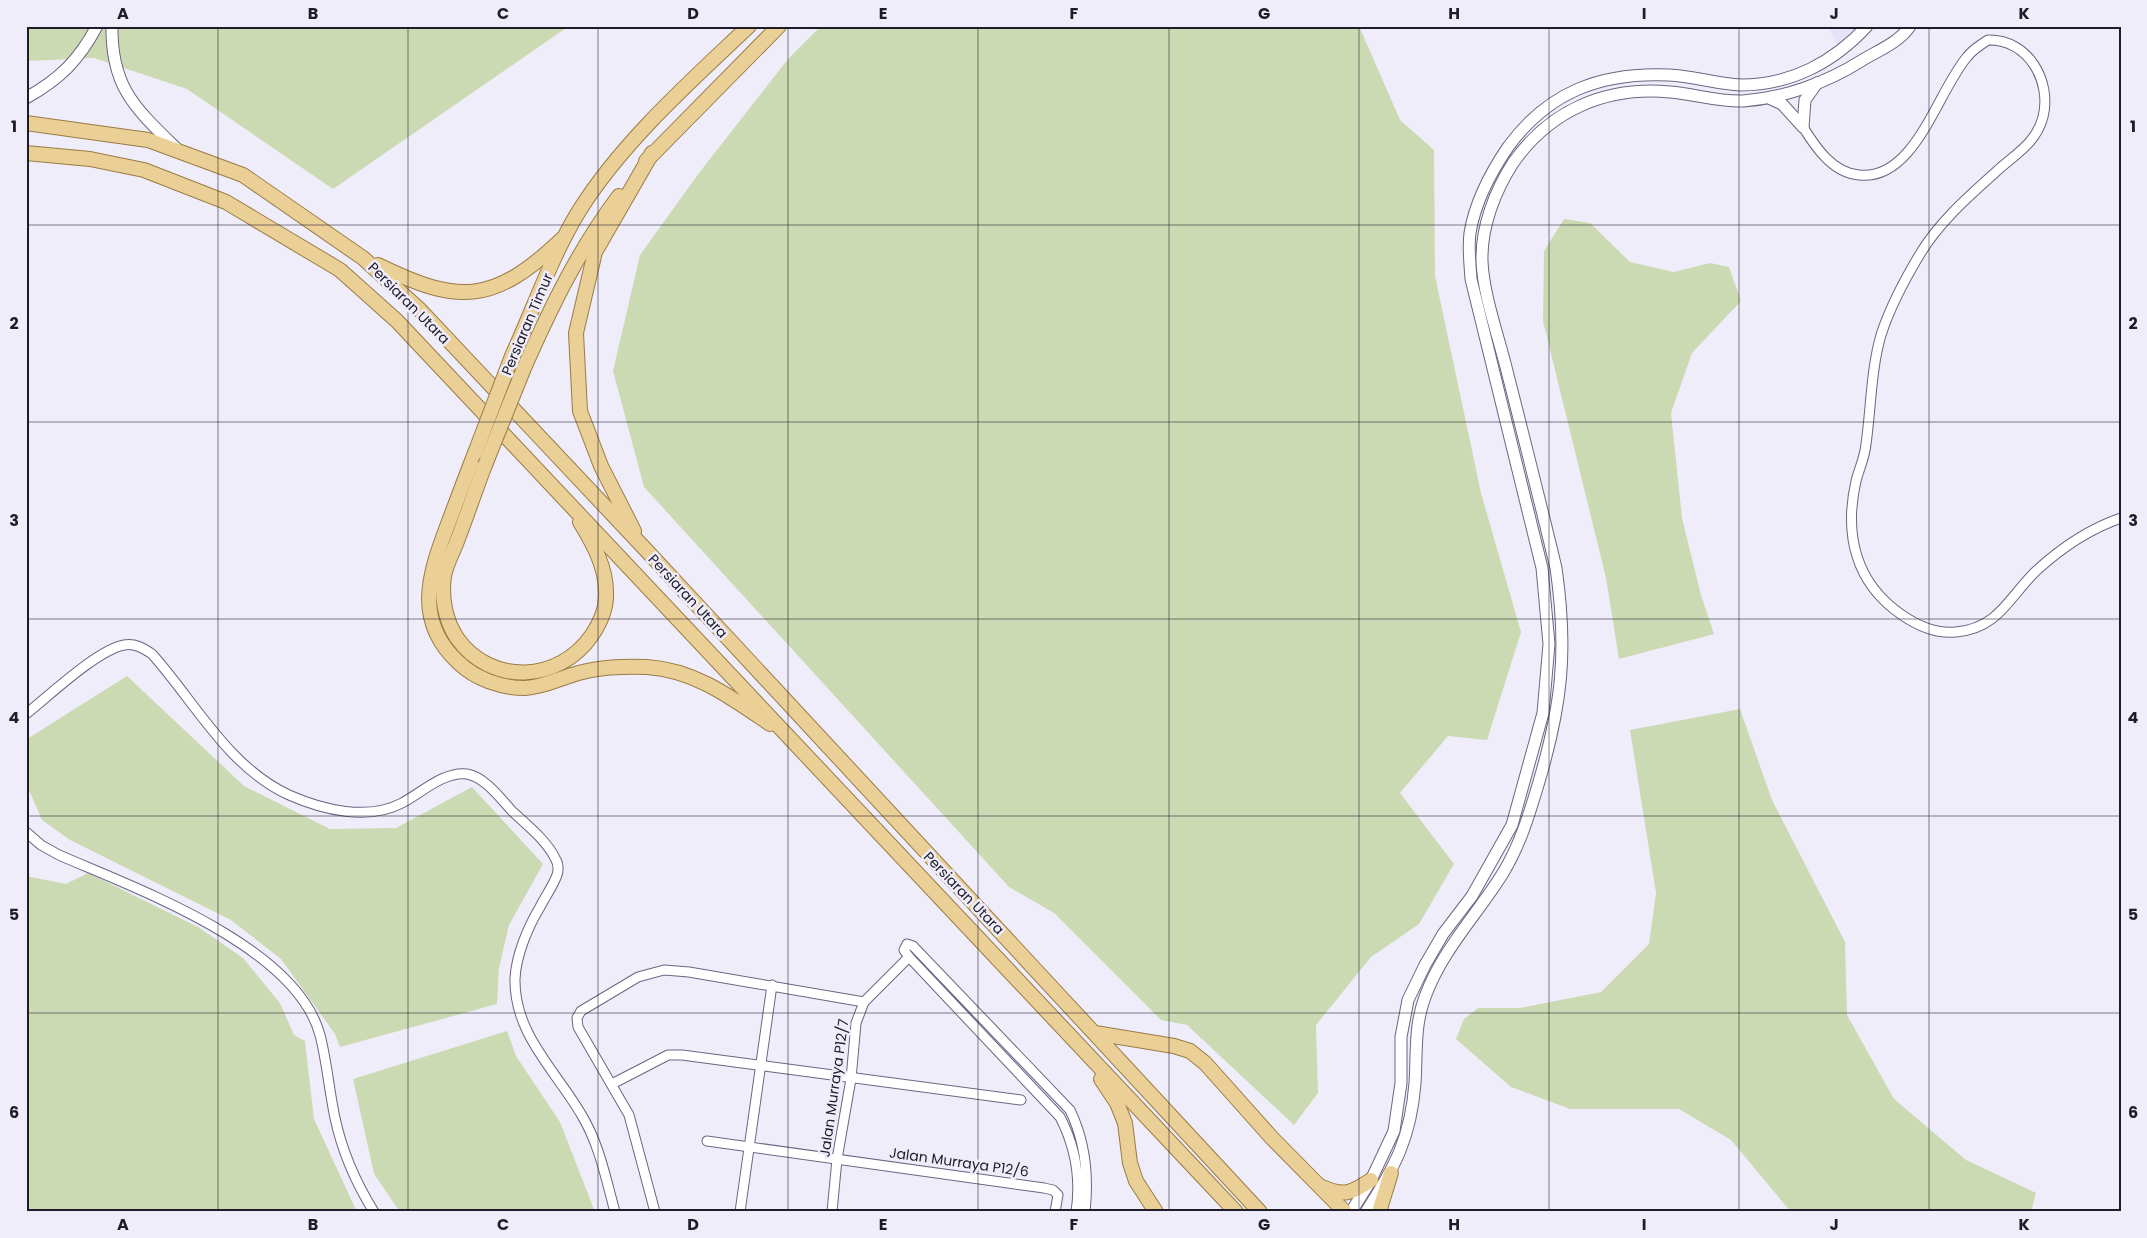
<svg xmlns="http://www.w3.org/2000/svg" width="2147" height="1238" viewBox="0 0 2147 1238" font-family="Poppins,sans-serif">
	<rect width="100%" height="100%" fill="#f0edfb"/>
	<!-- built -->
	<polygon fill="#e7e1fa" points="1829,26 1857,26 1837,46"/>
	<!-- green -->
	<g fill="#cbdab2">
		<polygon points="26,26 569,26 333,189 187,89 94,58 26,61"/>
		<polygon points="821,26 1359,26 1400,120 1434,150 1435,276 1481,493 1521,632 1487,740 1448,736 1400,793 1454,864 1419,924 1371,957 1316,1025 1318,1093 1294,1125 1187,1025 1161,1020 1054,913 1009,887 644,487 613,371 640,255 699,173 788,59"/>
		<polygon points="1564,219 1590,223 1630,262 1674,272 1710,263 1729,267 1741,301 1692,353 1671,413 1682,518 1701,595 1714,634 1619,659 1606,578 1543,321 1544,251"/>
		<polygon points="127,676 244,786 330,829 396,828 472,787 543,864 509,925 499,968 497,1004 340,1047 335,1034 281,959 231,920 70,840 42,820 26,783 27,739"/>
		<polygon points="1740,709 1772,800 1845,942 1847,1015 1894,1099 1966,1160 2036,1193 2031,1212 1791,1212 1731,1140 1679,1109 1570,1109 1511,1087 1456,1039 1464,1019 1478,1008 1520,1008 1601,992 1649,944 1656,893 1630,730"/>
		<polygon points="88,873 198,927 243,958 280,1003 294,1035 305,1041 314,1119 357,1212 26,1212 26,876 66,884"/>
		<polygon points="507,1031 516,1056 560,1122 595,1212 400,1212 374,1174 353,1079"/>
	</g>
	<g fill="none" stroke-linecap="round" stroke-linejoin="round">
		<!-- minor casing -->
		<g stroke="#6c6483" stroke-width="11">
			<g id="minor">
				<path d="M1803,127C1816,148 1833,173 1859,175C1915,181 1937,92 1967,57C1972,50 1980,45 1988,40C2028,39 2052,81 2043,117C2036,143 2017,153 1998,170C1970,195 1939,222 1920,254C1905,279 1890,307 1881,335C1871,369 1871,409 1866,444C1865,457 1859,469 1856,481C1844,534 1855,583 1902,615C1918,626 1937,634 1956,632C1999,628 2009,597 2036,571C2061,548 2089,529 2121,518"/>
				<path d="M26,714C49,696 97,650 124,645C135,643 143,648 152,654C195,702 228,767 289,795C323,810 368,821 402,803C421,793 444,771 467,774C485,777 501,799 512,811C527,825 546,840 555,858C558,863 559,869 557,875C553,886 545,897 540,907C528,927 516,955 515,979C514,1034 556,1071 581,1114C599,1143 606,1179 615,1212"/>
				<path d="M26,832L41,845L59,855C137,889 296,946 320,1035C327,1062 329,1090 335,1118C342,1151 356,1183 374,1212"/>
				<polyline points="612,1084 668,1055 682,1055 1021,1100"/>
				<polyline points="707,1141 1044,1188 1053,1190 1058,1195 1055,1212"/>
				<polyline points="655,1212 629,1115 578,1027 577,1018 581,1011 638,977 664,970 689,972 864,1002"/>
				<polyline points="740,1212 772,985"/>
				<polyline points="832,1212 837,1159 851,1079 856,1023 864,1002 909,957"/>
				<path d="M1076,1212C1081,1179 1075,1146 1060,1117L909,957L904,950L907,944L913,946L1070,1110C1086,1143 1089,1176 1085,1212"/>
			</g>
		</g>
		<!-- tertiary casing -->
		<g stroke="#6c6483" stroke-width="13">
			<g id="tertiary">
				<path d="M112,26C111,88 136,109 177,149"/>
				<path d="M26,98C60,79 79,60 97,26"/>
				<polyline points="1769,98 1782,104 1803,127"/>
				<polyline points="1803,127 1805,100 1817,83"/>
				<path d="M1351,1212L1371,1180L1394,1131L1401,1083V1037L1408,1000L1425,965L1443,934L1472,896L1512,825L1543,713L1549,644L1542,568L1471,279C1470,264 1468,247 1470,233C1475,202 1491,172 1508,147C1549,91 1602,72 1669,75C1693,76 1717,84 1741,85C1791,85 1834,62 1867,26"/>
				<path d="M1366,1212C1395,1167 1411,1137 1415,1083C1417,1054 1414,1026 1425,997C1442,950 1477,915 1503,873C1520,845 1529,815 1538,785C1562,705 1568,651 1556,568C1540,501 1523,434 1506,367C1498,335 1483,293 1482,261C1481,227 1495,191 1513,163C1550,110 1606,86 1670,92C1695,94 1718,102 1743,101C1784,98 1826,83 1861,61C1877,51 1900,42 1910,26"/>
			</g>
		</g>
		<!-- primary casing -->
		<g stroke="#9a7c43" stroke-width="16">
			<g id="primary">
				<polyline points="26,123 148,140 243,175 363,258 420,310 647,551 1260,1212"/>
				<polyline points="26,153 90,159 144,170 226,202 340,270 397,321 1236,1212"/>
				<polyline points="646,161 779,26"/>
				<path d="M378,265C459,305 494,304 562,239"/>
				<path d="M512,356C534,308 552,255 579,211C622,142 691,81 749,26"/>
				<path d="M524,368C551,307 579,249 619,196"/>
				<path d="M475,453C466,476 457,500 448,524C429,574 413,621 459,663C476,679 501,688 525,688C543,687 556,680 572,675C595,667 623,666 647,667C695,670 732,698 770,724"/>
				<path d="M485,465C475,491 466,518 456,544C452,554 446,565 444,576C441,597 445,620 457,638C491,686 559,683 592,635C600,623 607,607 606,592C606,567 593,543 580,522"/>
				<polyline points="634,531 601,466 580,411 576,333 595,252 652,153"/>
				<polyline points="1095,1033 1174,1046 1190,1051 1205,1063 1271,1137 1345,1212"/>
				<polyline points="1101,1079 1117,1103 1125,1123 1130,1163 1136,1181 1156,1212"/>
				<path d="M1322,1187C1345,1197 1351,1193 1371,1180"/>
				<polyline points="1379,1212 1391,1173"/>
			</g>
		</g>
		<!-- minor -->
		<use href="#minor" stroke="#fff" stroke-width="9"/>
		<!-- tertiary -->
		<use href="#tertiary" stroke="#fff" stroke-width="11"/>
		<!-- primary -->
		<use href="#primary" stroke="#eacf97" stroke-width="14"/>
		<!-- primary-bridge casing -->
		<g stroke="#9a7c43" stroke-width="16" stroke-linecap="butt">
			<g id="primary-bridge">
				<polyline points="475,453 512,356"/>
				<polyline points="485,465 524,368"/>
			</g>
		</g>
		<!-- primary-bridge -->
		<use href="#primary-bridge" stroke="#eacf97" stroke-width="14"/>
	</g>
	<!-- grid -->
	<path fill="none" stroke="#1f1c29" stroke-width="1" stroke-opacity="0.55" d="M218,26V1212M408,26V1212M598,26V1212M788,26V1212M978,26V1212M1169,26V1212M1359,26V1212M1549,26V1212M1739,26V1212M1929,26V1212M26,225H2121M26,422H2121M26,619H2121M26,816H2121M26,1013H2121"/>
	<g text-anchor="middle" dominant-baseline="central" stroke-width="5" stroke-linejoin="round" paint-order="stroke">
		<!-- street labels -->
		<g font-size="14" fill="#1f1c29" stroke="#f0edfb">
			<text transform="translate(409 303) rotate(45)">Persiaran Utara</text>
			<text transform="translate(527 324) rotate(-67)">Persiaran Timur</text>
			<text transform="translate(688 596) rotate(47)">Persiaran Utara</text>
			<text transform="translate(964 893) rotate(46)">Persiaran Utara</text>
			<text transform="translate(834 1088) rotate(-82)">Jalan Murraya P12/7</text>
			<text transform="translate(959 1162) rotate(8)">Jalan Murraya P12/6</text>
		</g>
	</g>
	<!-- border -->
	<rect width="2147" height="1238" fill="none" stroke="#f0edfb" stroke-width="55"/>
	<rect x="28" y="28" width="2092" height="1182" fill="none" stroke="#1f1c29" stroke-width="2"/>
	<g font-size="16" text-anchor="middle" font-weight="bold" fill="#1f1c29">
		<text x="123" y="19">A</text>
		<text x="313" y="19">B</text>
		<text x="503" y="19">C</text>
		<text x="693" y="19">D</text>
		<text x="883" y="19">E</text>
		<text x="1074" y="19">F</text>
		<text x="1264" y="19">G</text>
		<text x="1454" y="19">H</text>
		<text x="1644" y="19">I</text>
		<text x="1834" y="19">J</text>
		<text x="2024" y="19">K</text>
		<text x="14" y="132">1</text>
		<text x="2133" y="132">1</text>
		<text x="14" y="329">2</text>
		<text x="2133" y="329">2</text>
		<text x="14" y="526">3</text>
		<text x="2133" y="526">3</text>
		<text x="14" y="723">4</text>
		<text x="2133" y="723">4</text>
		<text x="14" y="920">5</text>
		<text x="2133" y="920">5</text>
		<text x="14" y="1118">6</text>
		<text x="2133" y="1118">6</text>
		<text x="123" y="1230">A</text>
		<text x="313" y="1230">B</text>
		<text x="503" y="1230">C</text>
		<text x="693" y="1230">D</text>
		<text x="883" y="1230">E</text>
		<text x="1074" y="1230">F</text>
		<text x="1264" y="1230">G</text>
		<text x="1454" y="1230">H</text>
		<text x="1644" y="1230">I</text>
		<text x="1834" y="1230">J</text>
		<text x="2024" y="1230">K</text>
	</g>
</svg>
